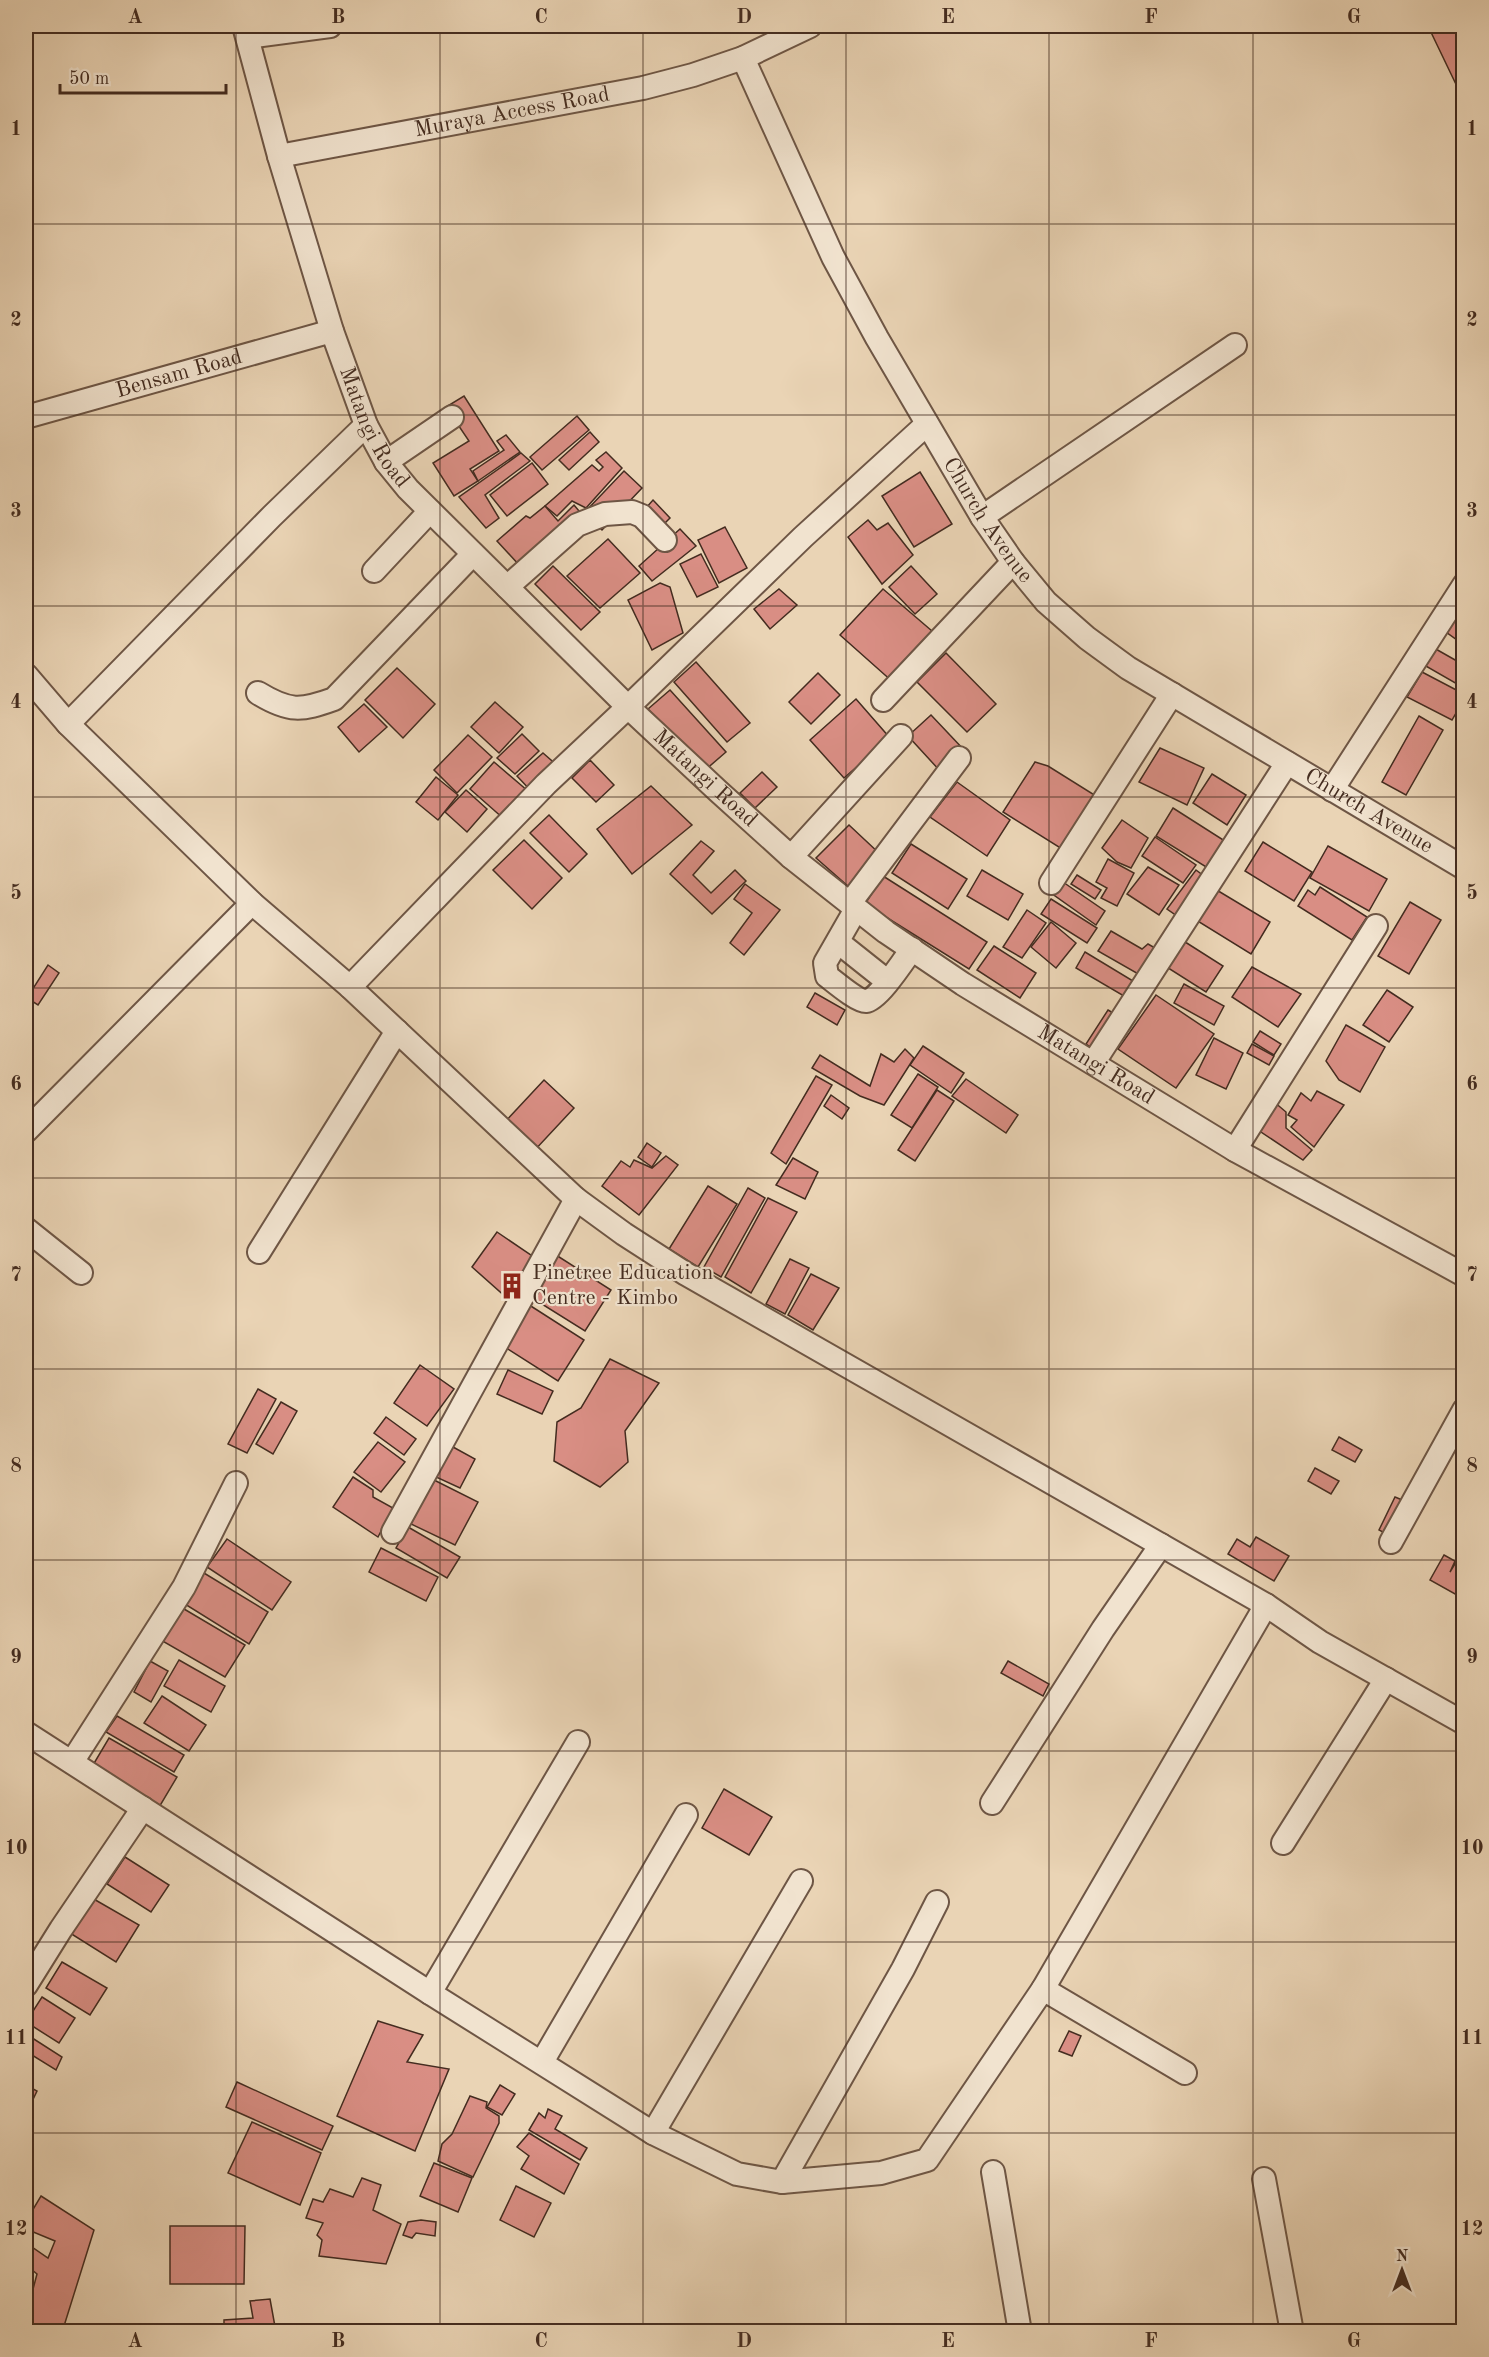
<svg xmlns="http://www.w3.org/2000/svg" width="1489" height="2357" viewBox="0 0 1489 2357" font-family="'Old Standard TT',serif">
	<rect width="100%" height="100%" fill="#ead4b5"/>
	<filter id="stains"><feTurbulence type="fractalNoise" baseFrequency=".00333" numOctaves="4"/><feColorMatrix values="0 0 0 0 .2 0 0 0 0 .09 0 0 0 0 .02 0 0 0 .5 -.17"/></filter>
	<radialGradient id="worn" r=".72"><stop offset=".6" stop-color="#630" stop-opacity="0"/><stop offset="1" stop-color="#630" stop-opacity=".3"/></radialGradient>
	<!-- building -->
	<g fill="#d98e84" stroke="#442c20" stroke-width="1.5">
		<polygon points="1428,26 1464,26 1464,101"/>
		<polygon points="464,396 499,451 470,469 478,481 454,496 433,463 469,441 446,407"/>
		<polygon points="577,416 589,430 542,470 530,457"/>
		<polygon points="590,432 599,442 569,470 559,460"/>
		<polygon points="506,435 520,452 478,481 473,471 504,450 497,441"/>
		<polygon points="606,452 622,468 586,508 572,501 557,516 545,506 592,465 599,471 603,467 596,460"/>
		<polygon points="521,453 530,461 485,495 499,518 486,528 459,497"/>
		<polygon points="532,463 548,484 507,516 490,495"/>
		<polygon points="624,471 642,488 602,530 584,513"/>
		<polygon points="920,472 952,524 914,547 882,496"/>
		<polygon points="653,500 670,518 663,525 646,508"/>
		<polygon points="574,505 584,517 532,579 497,541 526,516 530,518 545,506 558,521"/>
		<polygon points="868,520 877,530 888,523 913,555 882,584 848,537"/>
		<polygon points="725,527 747,568 719,583 698,540"/>
		<polygon points="680,529 696,546 652,581 639,566"/>
		<polygon points="608,539 640,573 600,608 567,576"/>
		<polygon points="701,554 718,587 697,597 680,564"/>
		<polygon points="553,566 600,612 581,630 535,584"/>
		<polygon points="911,566 937,594 915,614 889,587"/>
		<polygon points="660,583 670,587 683,633 652,650 628,600"/>
		<polygon points="779,589 797,605 770,629 754,609"/>
		<polygon points="883,589 939,637 894,683 840,635"/>
		<polygon points="1464,607 1464,645 1446,632"/>
		<polygon points="1434,648 1464,665 1464,688 1424,665"/>
		<polygon points="946,653 996,704 967,732 917,682"/>
		<polygon points="696,662 750,723 727,742 674,682"/>
		<polygon points="397,668 435,704 403,738 365,700"/>
		<polygon points="1422,672 1464,694 1464,699 1452,720 1407,697"/>
		<polygon points="818,673 840,695 811,724 789,702"/>
		<polygon points="670,690 726,752 704,771 648,709"/>
		<polygon points="856,699 890,738 844,778 810,740"/>
		<polygon points="495,702 523,727 499,753 471,727"/>
		<polygon points="364,704 387,727 359,752 338,727"/>
		<polygon points="931,715 965,751 941,772 908,736"/>
		<polygon points="1419,716 1443,730 1406,795 1382,782"/>
		<polygon points="522,734 539,751 515,774 497,758"/>
		<polygon points="468,735 492,757 457,793 434,770"/>
		<polygon points="1160,748 1204,768 1187,805 1139,782"/>
		<polygon points="543,753 559,767 533,793 517,776"/>
		<polygon points="590,760 614,785 596,802 572,778"/>
		<polygon points="494,762 528,791 504,819 470,789"/>
		<polygon points="1035,762 1048,766 1096,796 1062,849 1003,812"/>
		<polygon points="762,772 777,787 755,808 740,793"/>
		<polygon points="1212,774 1246,795 1227,825 1193,803"/>
		<polygon points="436,777 458,795 438,820 416,802"/>
		<polygon points="957,782 1010,820 987,856 930,817"/>
		<polygon points="651,786 692,825 632,874 597,829"/>
		<polygon points="466,790 487,809 467,832 445,812"/>
		<polygon points="1173,808 1228,843 1211,870 1156,836"/>
		<polygon points="549,815 587,854 569,872 530,833"/>
		<polygon points="1122,820 1148,838 1131,868 1117,862 1102,848"/>
		<polygon points="849,825 881,855 849,887 816,858"/>
		<polygon points="1155,837 1196,865 1183,883 1142,856"/>
		<polygon points="524,840 562,878 532,909 493,870"/>
		<polygon points="701,841 714,851 693,875 711,893 735,870 746,881 712,914 670,874"/>
		<polygon points="1263,842 1312,872 1294,901 1245,871"/>
		<polygon points="911,844 967,879 948,909 892,873"/>
		<polygon points="1328,846 1387,879 1369,911 1310,878"/>
		<polygon points="1108,859 1134,873 1117,906 1101,898 1107,888 1096,882"/>
		<polygon points="1148,867 1179,885 1159,915 1127,894"/>
		<polygon points="982,870 1023,894 1008,920 967,896"/>
		<polygon points="1196,870 1208,879 1180,918 1167,909"/>
		<polygon points="1077,875 1101,890 1095,899 1071,884"/>
		<polygon points="883,876 987,942 969,969 865,904"/>
		<polygon points="1060,880 1105,911 1096,925 1051,893"/>
		<polygon points="745,884 780,910 744,955 730,943 752,913 734,899"/>
		<polygon points="1320,887 1367,917 1352,940 1298,906 1308,890 1315,895"/>
		<polygon points="1215,889 1270,922 1251,954 1196,920"/>
		<polygon points="1051,899 1097,928 1087,943 1041,914"/>
		<polygon points="1410,902 1441,920 1409,974 1378,956"/>
		<polygon points="1027,910 1046,923 1022,958 1003,947"/>
		<polygon points="1051,922 1076,943 1056,968 1031,947"/>
		<polygon points="1111,931 1142,949 1148,944 1162,952 1147,979 1098,951"/>
		<polygon points="1182,940 1223,966 1206,992 1165,966"/>
		<polygon points="994,946 1036,973 1020,998 977,970"/>
		<polygon points="1085,952 1138,984 1129,999 1076,968"/>
		<polygon points="48,965 59,973 38,1005 27,998"/>
		<polygon points="1252,967 1301,994 1278,1027 1232,997"/>
		<polygon points="1184,984 1224,1006 1214,1025 1174,1003"/>
		<polygon points="1387,990 1413,1007 1389,1042 1363,1025"/>
		<polygon points="815,993 845,1010 837,1025 807,1007"/>
		<polygon points="1156,995 1214,1034 1176,1088 1118,1049"/>
		<polygon points="1108,1010 1120,1017 1098,1052 1086,1044"/>
		<polygon points="1346,1025 1385,1047 1360,1092 1339,1080 1326,1061"/>
		<polygon points="1260,1031 1281,1044 1274,1055 1253,1042"/>
		<polygon points="1214,1038 1243,1053 1226,1089 1196,1075"/>
		<polygon points="1252,1044 1274,1056 1269,1065 1247,1053"/>
		<polygon points="923,1046 964,1073 951,1093 910,1065"/>
		<polygon points="905,1049 914,1058 884,1105 860,1096 812,1068 820,1055 870,1086 881,1054 894,1062"/>
		<polygon points="918,1074 938,1087 912,1128 891,1115"/>
		<polygon points="816,1076 832,1085 786,1164 771,1153"/>
		<polygon points="966,1079 1018,1115 1006,1133 952,1096"/>
		<polygon points="544,1080 574,1108 533,1152 503,1124"/>
		<polygon points="937,1090 954,1101 915,1161 898,1150"/>
		<polygon points="1317,1091 1344,1105 1314,1147 1291,1127 1297,1120 1288,1115 1301,1093 1311,1101"/>
		<polygon points="831,1095 849,1108 842,1119 824,1106"/>
		<polygon points="1273,1101 1286,1112 1286,1128 1312,1150 1303,1160 1255,1128"/>
		<polygon points="647,1143 661,1153 652,1167 638,1157"/>
		<polygon points="666,1156 678,1165 639,1215 602,1186 621,1161 630,1167 634,1160 652,1168"/>
		<polygon points="793,1158 818,1172 805,1199 776,1185"/>
		<polygon points="708,1186 737,1204 698,1267 669,1249"/>
		<polygon points="748,1188 765,1198 721,1277 704,1267"/>
		<polygon points="768,1198 797,1212 751,1293 725,1277"/>
		<polygon points="497,1232 544,1264 516,1306 472,1267"/>
		<polygon points="556,1255 611,1290 585,1331 529,1296"/>
		<polygon points="790,1259 809,1268 785,1314 766,1304"/>
		<polygon points="811,1274 839,1288 813,1330 788,1315"/>
		<polygon points="523,1301 584,1340 558,1381 497,1342"/>
		<polygon points="610,1359 659,1383 625,1431 628,1462 600,1487 554,1461 557,1422 581,1408"/>
		<polygon points="420,1365 454,1389 427,1426 394,1403"/>
		<polygon points="508,1370 553,1391 542,1414 497,1394"/>
		<polygon points="258,1389 276,1399 247,1453 228,1444"/>
		<polygon points="281,1402 297,1411 273,1454 256,1444"/>
		<polygon points="386,1417 416,1439 404,1455 374,1433"/>
		<polygon points="1339,1437 1362,1450 1355,1462 1332,1450"/>
		<polygon points="378,1442 405,1462 381,1492 354,1472"/>
		<polygon points="453,1447 475,1459 460,1488 436,1477"/>
		<polygon points="1315,1468 1339,1481 1331,1494 1308,1481"/>
		<polygon points="353,1477 373,1490 373,1497 393,1508 378,1537 333,1507"/>
		<polygon points="434,1480 478,1502 455,1545 411,1524"/>
		<polygon points="1395,1497 1407,1502 1390,1536 1379,1530"/>
		<polygon points="408,1527 460,1557 447,1578 396,1548"/>
		<polygon points="1256,1537 1289,1556 1274,1581 1228,1554 1237,1539 1250,1547"/>
		<polygon points="227,1539 291,1582 272,1610 207,1567"/>
		<polygon points="381,1548 438,1577 426,1601 369,1572"/>
		<polygon points="1444,1555 1455,1561 1450,1572 1459,1557 1464,1560 1464,1599 1430,1580"/>
		<polygon points="199,1570 268,1612 249,1644 180,1601"/>
		<polygon points="179,1606 245,1645 225,1677 159,1639"/>
		<polygon points="179,1660 225,1686 211,1712 164,1686"/>
		<polygon points="150,1661 168,1671 151,1702 134,1692"/>
		<polygon points="1008,1661 1049,1684 1043,1696 1001,1673"/>
		<polygon points="162,1696 206,1725 189,1751 144,1723"/>
		<polygon points="117,1716 184,1755 174,1772 106,1732"/>
		<polygon points="109,1738 177,1777 158,1809 90,1770"/>
		<polygon points="724,1789 772,1817 749,1855 702,1828"/>
		<polygon points="125,1857 169,1885 151,1912 107,1884"/>
		<polygon points="85,1894 139,1925 116,1962 62,1928"/>
		<polygon points="62,1962 107,1988 90,2015 46,1988"/>
		<polygon points="42,1997 75,2018 59,2043 26,2022"/>
		<polygon points="378,2021 423,2035 407,2062 449,2069 415,2151 337,2116"/>
		<polygon points="1069,2031 1081,2036 1072,2056 1059,2051"/>
		<polygon points="26,2034 62,2057 56,2070 32,2055 26,2063"/>
		<polygon points="237,2082 333,2126 322,2150 226,2107"/>
		<polygon points="26,2085 37,2091 26,2114"/>
		<polygon points="500,2085 515,2094 502,2115 487,2107"/>
		<polygon points="470,2096 487,2102 486,2108 499,2116 499,2123 473,2177 438,2161 442,2144 452,2134"/>
		<polygon points="548,2109 562,2116 555,2129 587,2148 580,2160 529,2130 539,2113 545,2118"/>
		<polygon points="252,2122 321,2153 300,2205 228,2173"/>
		<polygon points="529,2133 579,2164 564,2194 521,2169 529,2156 517,2147"/>
		<polygon points="434,2163 472,2178 458,2212 420,2196"/>
		<polygon points="362,2178 381,2185 373,2210 401,2224 386,2264 319,2256 322,2240 317,2235 323,2223 306,2218 313,2199 323,2202 330,2189 353,2197"/>
		<polygon points="516,2186 551,2203 534,2237 500,2220"/>
		<polygon points="41,2196 94,2230 64,2326 26,2332 26,2295 32,2293 37,2274 26,2265 26,2243 48,2258 55,2241 26,2229 26,2221"/>
		<polygon points="421,2220 436,2222 435,2236 416,2233 412,2238 403,2235 408,2222"/>
		<polygon points="170,2226 245,2226 244,2284 170,2284"/>
		<polygon points="270,2299 276,2332 224,2332 224,2320 253,2318 250,2301"/>
	</g>
	<g fill="none" stroke-linecap="round" stroke-linejoin="round">
		<!-- minor casing -->
		<g stroke="#6e5645" stroke-width="26">
			<g id="minor">
				<path id="s1" d="M244,26L279,156L332,331L366,425L386,462L408,489L628,707L718,791L791,857L886,932L963,984L1235,1150L1464,1275"/>
				<polyline points="248,37 330,26"/>
				<path id="s2" d="M743,58L833,257L877,338L982,517L1013,562L1046,602L1087,638L1128,668L1464,868"/>
				<path id="s3" d="M279,156L643,88L693,75L743,58L810,26"/>
				<path id="s4" d="M26,417L332,331"/>
				<polyline points="386,462 452,417"/>
				<polyline points="982,517 1235,345"/>
				<polyline points="374,571 430,511"/>
				<polyline points="507,587 577,525 605,514 632,512 642,516 665,540"/>
				<polyline points="26,675 68,724 252,903 350,987 576,1199 624,1234 686,1274 1266,1605 1320,1642 1464,1723"/>
				<path d="M258,693C289,712 301,711 334,699L473,554"/>
				<polyline points="883,700 1013,562"/>
				<polyline points="68,724 272,516 366,425"/>
				<polyline points="1332,790 1464,585"/>
				<polyline points="791,857 901,736"/>
				<polyline points="1051,883 1172,694"/>
				<polyline points="850,903 959,758"/>
				<path d="M856,909L825,963L827,976C835,982 857,1001 866,1001C878,1000 904,960 912,949"/>
				<polyline points="838,942 887,981"/>
				<polyline points="350,987 546,784 628,707 803,537 927,424"/>
				<polyline points="1094,1062 1287,763"/>
				<polyline points="26,1131 252,903"/>
				<polyline points="1235,1150 1376,926"/>
				<polyline points="26,1229 81,1273"/>
				<polyline points="259,1252 397,1031"/>
				<polyline points="393,1532 576,1199"/>
				<polyline points="1391,1542 1464,1410"/>
				<polyline points="26,1733 430,1993 653,2133 737,2174 782,2182 881,2173 927,2160 1043,1989 1266,1605"/>
				<polyline points="72,1762 184,1587 236,1483"/>
				<polyline points="992,1803 1103,1629 1161,1545"/>
				<polyline points="1283,1843 1386,1679"/>
				<polyline points="26,1985 61,1929 143,1808"/>
				<polyline points="1043,1989 1185,2073"/>
				<polyline points="430,1993 578,1742"/>
				<polyline points="542,2062 686,1815"/>
				<polyline points="653,2133 801,1881"/>
				<polyline points="993,2172 1020,2332"/>
				<polyline points="1264,2179 1292,2332"/>
				<polyline points="782,2182 903,1969 937,1902"/>
			</g>
		</g>
		<!-- minor -->
		<use href="#minor" stroke="#f1e3cf" stroke-width="22"/>
	</g>
	<!-- grid -->
	<path fill="none" stroke="#442c20" stroke-width="1.5" stroke-opacity="0.55" d="M236,26V2332M440,26V2332M643,26V2332M846,26V2332M1049,26V2332M1253,26V2332M26,224H1464M26,415H1464M26,606H1464M26,797H1464M26,988H1464M26,1178H1464M26,1369H1464M26,1560H1464M26,1751H1464M26,1942H1464M26,2133H1464"/>
	<!-- icons -->
	<defs>
		<g id="building-bare" transform="scale(2.07)"><path d="M-4-6H4V6H1V3H-1V6H-4ZM-2.5-4.3h1.7v1.8h-1.7ZM.8-4.3h1.7v1.8H.8ZM-2.5-1h1.7V.8h-1.7ZM.8-1h1.7V.8H.8Z" fill="#8f2418" stroke="#f1e3cf" stroke-width="2.5" paint-order="stroke"/></g>
	</defs>
	<g fill-rule="evenodd">
		<use href="#building-bare" x="512" y="1286"/>
	</g>
	<g text-anchor="middle" dominant-baseline="central" stroke-width="4.5" stroke-linejoin="round" paint-order="stroke">
		<!-- street labels -->
		<g font-size="22" fill="#442c20" stroke="#f1e3cf">
			<text stroke="none"><textPath href="#s3" startOffset="237">Muraya Access Road</textPath></text>
			<text stroke="none"><textPath href="#s4" startOffset="159">Bensam Road</textPath></text>
			<text stroke="none"><textPath href="#s1" startOffset="423">Matangi Road</textPath></text>
			<text stroke="none"><textPath href="#s2" startOffset="524">Church Avenue</textPath></text>
			<text stroke="none"><textPath href="#s1" startOffset="909">Matangi Road</textPath></text>
			<text stroke="none"><textPath href="#s2" startOffset="1010">Church Avenue</textPath></text>
			<text stroke="none"><textPath href="#s1" startOffset="1395">Matangi Road</textPath></text>
		</g>
		<!-- poi labels -->
		<g font-size="22" fill="#442c20" stroke="#f1e3cf" text-anchor="start">
			<text x="532" y="1273">Pinetree Education<tspan x="532" dy="25">Centre - Kimbo</tspan></text>
		</g>
	</g>
	<!-- margin -->
	<rect width="1489" height="2357" fill="none" stroke="#ead4b5" stroke-width="66"/>
	<!-- north arrow -->
	<g transform="translate(1402 2270)" stroke="#f1e3cf" stroke-width="4.5" paint-order="stroke">
	<path d="M0-4.5L10 22L0 15L-10 22Z" fill="#442c20"/>
	<text y="-9" font-size="16" font-weight="bold" text-anchor="middle" fill="#442c20">N</text>
	</g>
	<!-- scale -->
	<path d="M60 84v9h166v-9" fill="none" stroke="#442c20" stroke-width="3"/>
	<text x="69" y="84" font-size="18" fill="#442c20" stroke="#f1e3cf" stroke-width="4.5" paint-order="stroke">50 m</text>
	<rect x="33" y="33" width="1423" height="2291" fill="none" stroke="#442c20" stroke-width="2"/>
	<g font-size="20" text-anchor="middle" font-weight="bold" fill="#442c20">
		<text x="135" y="23">A</text>
		<text x="338" y="23">B</text>
		<text x="541" y="23">C</text>
		<text x="744" y="23">D</text>
		<text x="948" y="23">E</text>
		<text x="1151" y="23">F</text>
		<text x="1354" y="23">G</text>
		<text x="16" y="135">1</text>
		<text x="1472" y="135">1</text>
		<text x="16" y="326">2</text>
		<text x="1472" y="326">2</text>
		<text x="16" y="517">3</text>
		<text x="1472" y="517">3</text>
		<text x="16" y="708">4</text>
		<text x="1472" y="708">4</text>
		<text x="16" y="899">5</text>
		<text x="1472" y="899">5</text>
		<text x="16" y="1090">6</text>
		<text x="1472" y="1090">6</text>
		<text x="16" y="1281">7</text>
		<text x="1472" y="1281">7</text>
		<text x="16" y="1472">8</text>
		<text x="1472" y="1472">8</text>
		<text x="16" y="1663">9</text>
		<text x="1472" y="1663">9</text>
		<text x="16" y="1854">10</text>
		<text x="1472" y="1854">10</text>
		<text x="16" y="2044">11</text>
		<text x="1472" y="2044">11</text>
		<text x="16" y="2235">12</text>
		<text x="1472" y="2235">12</text>
		<text x="135" y="2347">A</text>
		<text x="338" y="2347">B</text>
		<text x="541" y="2347">C</text>
		<text x="744" y="2347">D</text>
		<text x="948" y="2347">E</text>
		<text x="1151" y="2347">F</text>
		<text x="1354" y="2347">G</text>
	</g>
	<rect width="100%" height="100%" filter="url(#stains)"/>
	<rect width="100%" height="100%" fill="url(#worn)"/>
</svg>
